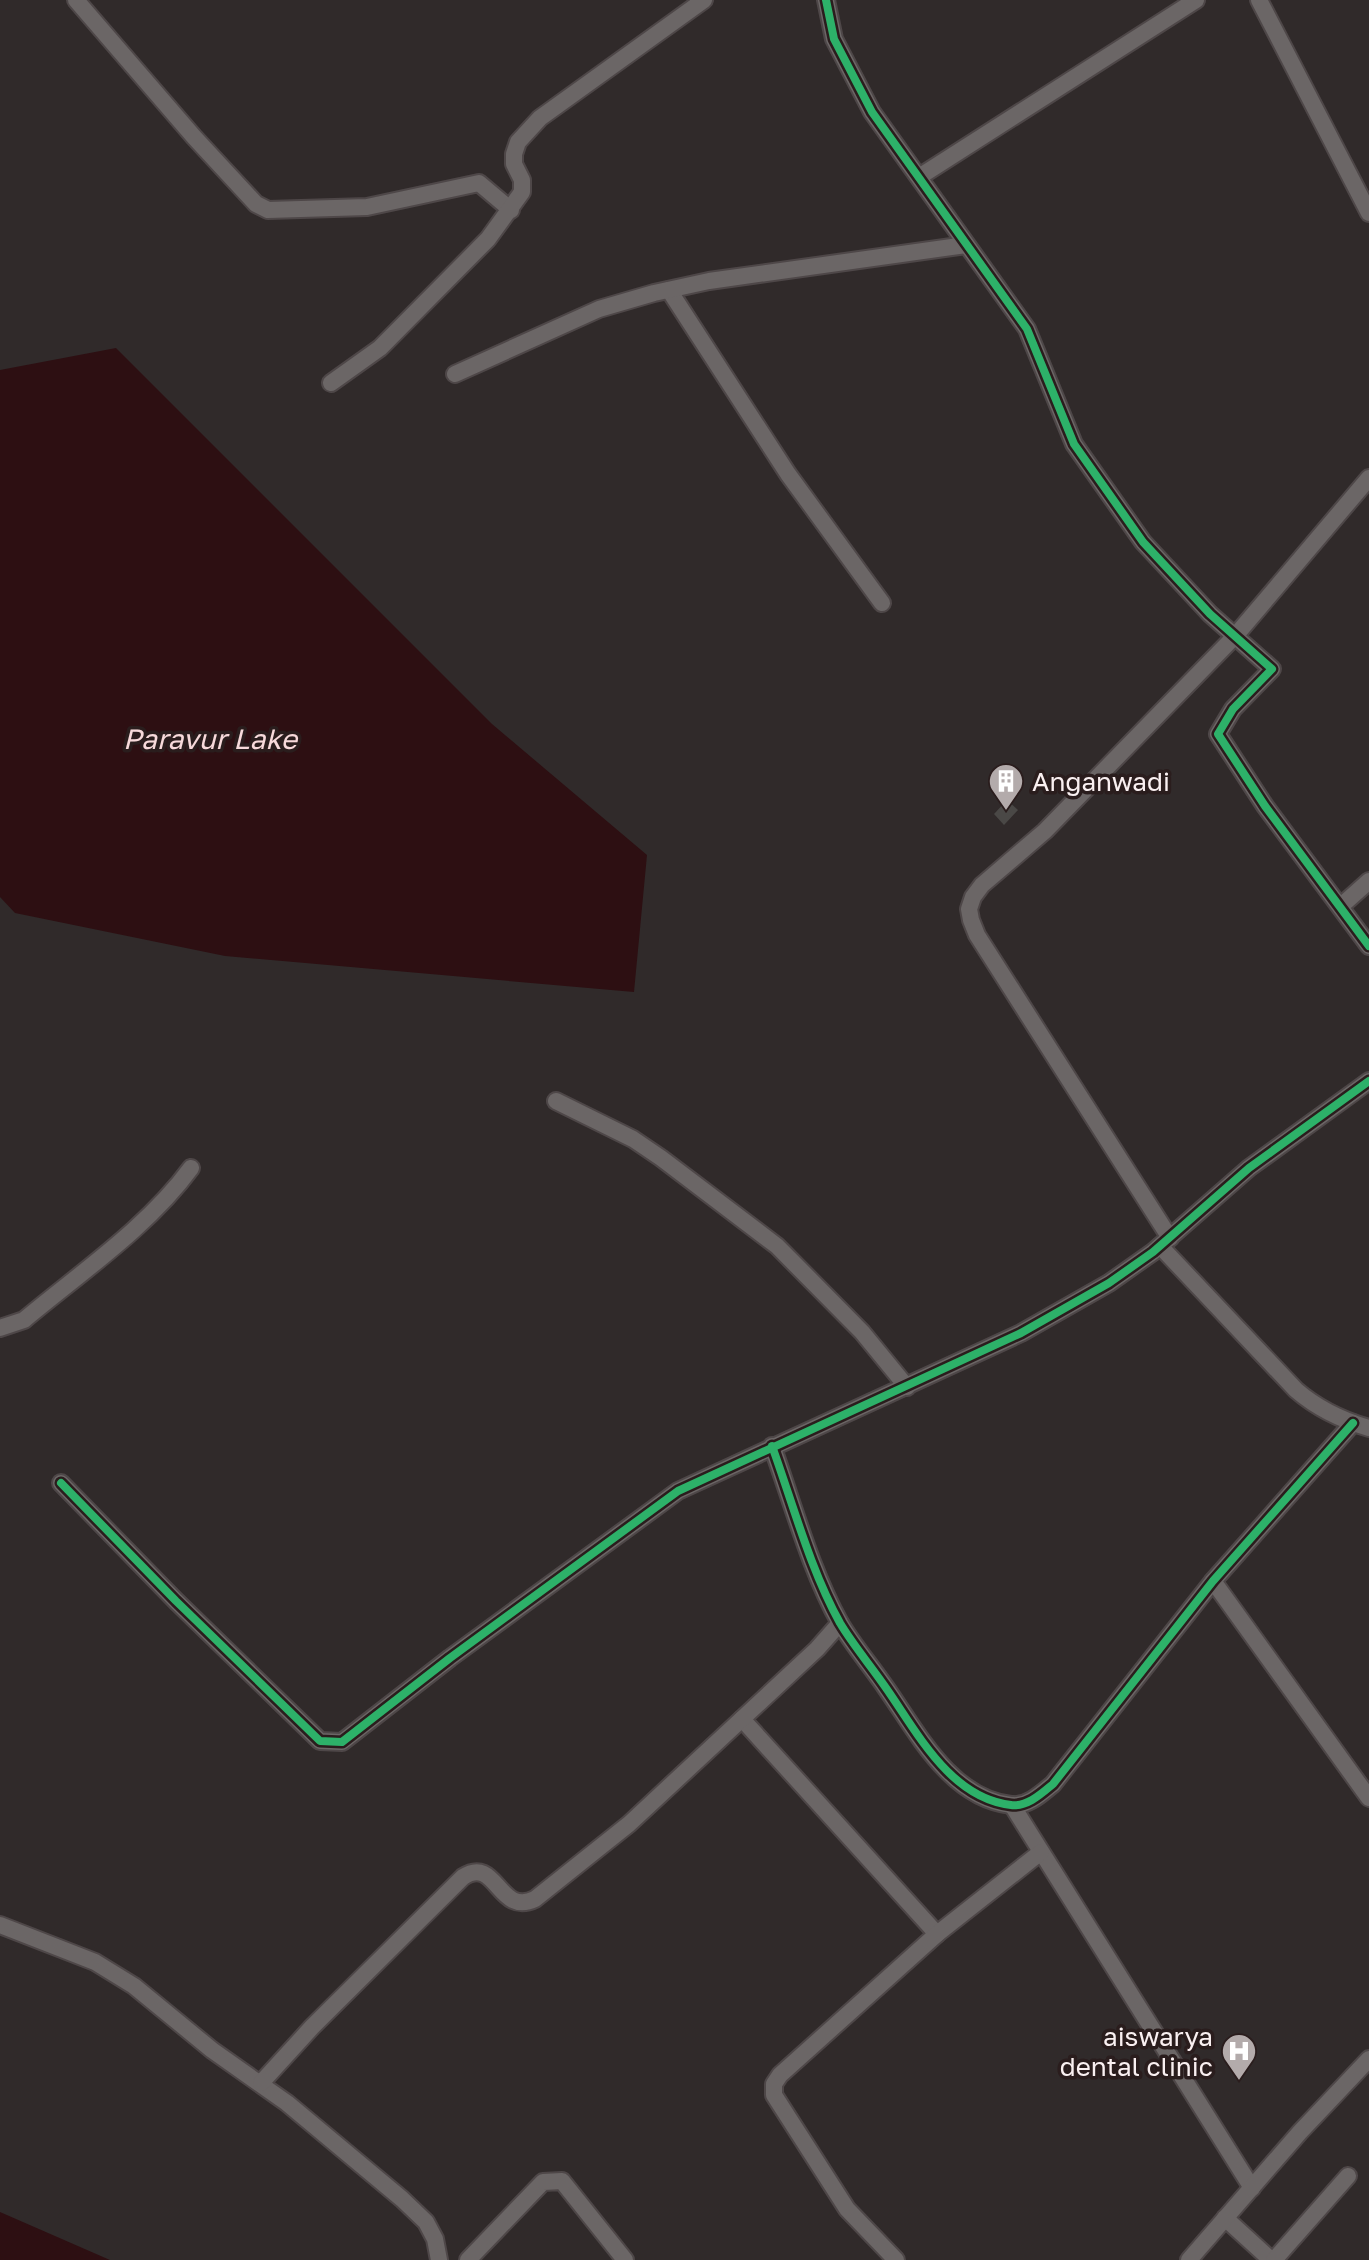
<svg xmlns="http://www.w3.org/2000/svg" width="1369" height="2260" viewBox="0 0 1369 2260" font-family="'Golos Text',sans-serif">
	<rect width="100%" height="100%" fill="#302a2a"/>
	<!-- water -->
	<g fill="#2d0f12">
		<polygon points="116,348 492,724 647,855 634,992 225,956 15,913 0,897 0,370"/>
		<polygon points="0,2212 110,2260 0,2260"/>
	</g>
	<!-- building -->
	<polygon fill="#4a4846" points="1007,800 1018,810 1004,825 994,814"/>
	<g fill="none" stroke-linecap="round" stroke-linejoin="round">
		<!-- street casing -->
		<g stroke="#4e4748" stroke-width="20">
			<g id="street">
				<polyline points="76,0 194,137 256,204 268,210 367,207 479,183 511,210"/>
				<polyline points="826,0 834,39 872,112 1027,329 1074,444 1143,542 1210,614 1272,669 1233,709 1218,734 1265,806 1369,946"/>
				<polyline points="1259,0 1369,213"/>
				<polyline points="919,177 1196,0"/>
				<polyline points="669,290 788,474 882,603"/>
				<polyline points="455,374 599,309 654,293 709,281 966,245"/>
				<polyline points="331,383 380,348 488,239 522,192 522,180 514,164 514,154 518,142 540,118 704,0"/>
				<polyline points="1341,906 1369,881"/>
				<polyline points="556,1101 633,1139 661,1158 777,1246 862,1332 907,1387"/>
				<polyline points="1170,1238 977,935 971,920 969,909 973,897 982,885 1045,831 1236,635 1369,478"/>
				<path d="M1160,1246L1296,1390C1318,1409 1341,1420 1369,1428"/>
				<path d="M0,1328L24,1320C80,1273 148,1227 191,1168"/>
				<path d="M772,1446C793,1504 810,1569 840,1623C853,1645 871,1666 886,1688C917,1732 950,1798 1011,1805C1027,1807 1041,1794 1053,1784L1213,1581L1353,1423"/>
				<polyline points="61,1483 176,1601 320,1741 342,1742 450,1658 678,1491 1021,1333 1109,1283 1153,1252 1249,1168 1369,1081"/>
				<polyline points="1213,1581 1369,1798"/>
				<polyline points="742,1719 937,1934"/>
				<polyline points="1012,1805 1252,2188"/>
				<polyline points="0,1925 95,1962 134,1986 212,2050 287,2103 402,2199 426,2222 435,2239 439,2260"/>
				<path d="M261,2083L312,2027L463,1877C497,1855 498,1917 535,1899L629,1824L817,1649L840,1623"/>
				<polyline points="1225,2218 1271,2260"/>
				<polyline points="468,2260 543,2182 562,2181 625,2260"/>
				<polyline points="896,2260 847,2209 774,2095 774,2084 780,2075 937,1934 1041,1852"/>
				<polyline points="1189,2260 1300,2132 1369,2059"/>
				<polyline points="1274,2260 1348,2176"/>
			</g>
		</g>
		<!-- street -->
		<use href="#street" stroke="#6b6666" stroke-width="16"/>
		<!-- cycleway casing -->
		<g stroke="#2a1d1d" stroke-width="13">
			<g id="cycleway">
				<polyline points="826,0 834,39 872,112 1027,329 1074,444 1143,542 1210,614 1272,669 1233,709 1218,734 1265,806 1369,946"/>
				<path d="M772,1446C793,1504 810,1569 840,1623C853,1645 871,1666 886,1688C917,1732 950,1798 1011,1805C1027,1807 1041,1794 1053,1784L1213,1581L1353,1423"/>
				<polyline points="61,1483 176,1601 320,1741 342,1742 450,1658 678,1491 1021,1333 1109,1283 1153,1252 1249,1168 1369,1081"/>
			</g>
		</g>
		<!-- cycleway -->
		<use href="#cycleway" stroke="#2db169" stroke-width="8"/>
	</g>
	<!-- icons -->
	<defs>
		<g id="building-pin" transform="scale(1.8)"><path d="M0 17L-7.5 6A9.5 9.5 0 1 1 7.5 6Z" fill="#b3abab" stroke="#2a1d1d"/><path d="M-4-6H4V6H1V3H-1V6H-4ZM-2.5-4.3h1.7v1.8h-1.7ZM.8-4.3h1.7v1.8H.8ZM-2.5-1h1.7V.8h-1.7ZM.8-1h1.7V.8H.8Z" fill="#fff"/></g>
		<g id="hospital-pin" transform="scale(1.8)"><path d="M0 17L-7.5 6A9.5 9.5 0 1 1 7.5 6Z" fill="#b3abab" stroke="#2a1d1d"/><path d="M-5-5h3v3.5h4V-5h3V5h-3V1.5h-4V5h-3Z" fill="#fff"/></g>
	</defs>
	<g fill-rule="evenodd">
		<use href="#building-pin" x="1006" y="781"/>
		<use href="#hospital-pin" x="1239" y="2051"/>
	</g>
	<g text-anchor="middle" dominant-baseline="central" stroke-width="7" stroke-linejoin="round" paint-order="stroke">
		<!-- poi labels -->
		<g font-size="26" fill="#faf0f1" stroke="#2a1d1d" text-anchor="start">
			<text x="1032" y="781">Anganwadi</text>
			<text x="1213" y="2036" text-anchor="end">aiswarya<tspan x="1213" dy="30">dental clinic</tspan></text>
		</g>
		<!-- water labels -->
		<g font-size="28" font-style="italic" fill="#f7d9da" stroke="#2a1d1d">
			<text x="210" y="738">Paravur Lake</text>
		</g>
	</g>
</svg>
